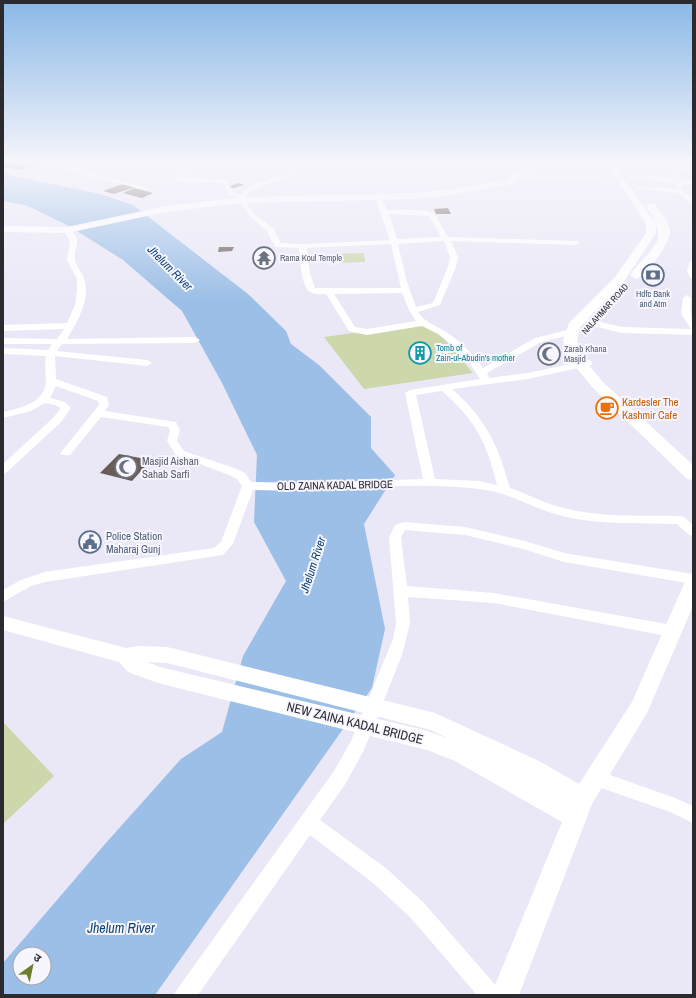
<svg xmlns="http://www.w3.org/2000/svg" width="696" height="998" viewBox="0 0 696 998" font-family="'Archivo Narrow','Noto Sans Devanagari',sans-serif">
	<rect width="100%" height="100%" fill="#eae8f6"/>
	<!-- green -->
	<g fill="#ccd7ac">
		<polygon points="364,253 365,262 334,263 330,254"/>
		<polygon points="424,325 439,333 473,373 364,389 324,337 353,333 367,334"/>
		<polygon points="3,722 54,776 3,824"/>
	</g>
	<!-- water -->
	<path fill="#9bbfe6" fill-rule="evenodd" d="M3,174L100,194L133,205L248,294L286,331L291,344L319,365L371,417V448L395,475L364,524L385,629L372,688L155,995H3V963L105,844L181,759L222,732L243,656L286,581L254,522L257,455L222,383L182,311L123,260L69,226L28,206L3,201ZM20,954H44V978H20Z"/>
	<!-- building -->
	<g fill="#695d56">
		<polygon points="11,162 35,165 23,170 3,167 3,165"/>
		<polygon points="237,183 244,185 234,188 229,187"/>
		<polygon points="123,184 135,187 114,194 103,191"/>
		<polygon points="134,188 153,193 142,198 123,193"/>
		<polygon points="448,208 451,214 436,214 434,209"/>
		<polygon points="219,247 234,247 232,251 218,252"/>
		<polygon points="269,255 271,260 258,261 256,256"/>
		<polygon points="540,347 556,348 560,359 542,359"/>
		<polygon points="119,454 151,460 132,481 100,473"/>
	</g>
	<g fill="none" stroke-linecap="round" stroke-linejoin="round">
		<!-- street -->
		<g fill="#fff" fill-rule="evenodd">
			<polygon points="43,162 51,162 148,188 145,190 64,170"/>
			<path d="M301,162H307L291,175L250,191L244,200L255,215L273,228L281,243L303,244L390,240L375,197L378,195L381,197L387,210H422L434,213L448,237L578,241L579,243L575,245L451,241L458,257L456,267L440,305L418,312C425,323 436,325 446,332C460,341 473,354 483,368L535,338L571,329L574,330V334L541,342L487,373L489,378L528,373L589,360L592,361V365L528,379L452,389C486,419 498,445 510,488C528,494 545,504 564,508C602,518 642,515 680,516L684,517L693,525V536L689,535L677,524C639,523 600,525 562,516C534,509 509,492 479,489C404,480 328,493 253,490L233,544L223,555L45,582L31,586L3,602V590L21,580L44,572L214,548L221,542L242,486L237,479L229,475L176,455L167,441L170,430L168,427L101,417L70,455H62L60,453L62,451L99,405L98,401L56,386L50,398L65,402L71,408L61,422L7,472L3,474V464L53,418L61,408L55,405L45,403L31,411L3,418V412C21,408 45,403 46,381C46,373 44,364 46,356L3,354V348L48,350L52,344H3V338L57,339L64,329L3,331V325L67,323L75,305L77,290V279L67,260L70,241L63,230L64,228H70L77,238C78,245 74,252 75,259C76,267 82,271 84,278C91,299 77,323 67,339L195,337L200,340L195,343L62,344L57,351L147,360L152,363L147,366L55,356L56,379L107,397L109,405L105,411L176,422L180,430L177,441L184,451L237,469L245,473L251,482L306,483L423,479L405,393L410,390L480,379L469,362L451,344L438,334L422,326L367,335L349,331L326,294C321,294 315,295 310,292C301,286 300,258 299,248L275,247L267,231L251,217L238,200V198L228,194L223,183L181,182L174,178L188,167H192V169L181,178L227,180L233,192L240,195L252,185L287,173ZM389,214L429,216L441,237L397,239ZM444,241L450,257L448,267L433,303L416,307L407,282L398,244ZM391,244L401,288H315L310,273L307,248ZM402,293L409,310L416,321L367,329L355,327L334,294ZM442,391C476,421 486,441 497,485L479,481L435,479L416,395Z"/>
			<polygon points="668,162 674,162 675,166 693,167 693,171 677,170 680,180 693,181 693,185 682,184 682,186 679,188 677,187 674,182 630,178 627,176 630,174 673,178"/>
			<polygon points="518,174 600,174 603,176 600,178 516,177 515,176"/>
			<polygon points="639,186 680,189 693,199 693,205 678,193 637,189 636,188"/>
			<polygon points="690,261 693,261 693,278 690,278 687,271"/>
			<path d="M687,295L691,298C689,313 693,320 693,335L622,333L577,322L576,320L580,317L622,327L691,329L681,314L683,298Z"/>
			<polygon points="404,522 465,527 525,541 564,553 693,574 693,584 564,562 523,549 465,535 405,530 401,537 407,586 494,593 672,625 677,627 679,631 677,635 672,637 494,603 408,597 410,623 402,655 364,750 346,783 320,820 387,869 424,903 498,988 502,995 477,995 410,917 373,883 310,835 198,995 174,995 178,988 334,771 351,741 393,639 396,623 389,537 395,525"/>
			<polygon points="596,770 675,798 693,806 693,823 670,812 590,784 587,778 590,772"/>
		</g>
		<!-- secondary -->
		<g fill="#fff" fill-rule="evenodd">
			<polygon points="529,162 537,162 512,184 453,195 411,199 241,203 166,212 67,233 3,232 3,226 67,227 166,206 241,197 411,193 453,189 506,180"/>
			<path d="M693,577V606L647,713L592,804L519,995H491L562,822L455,761L427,750L158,683L128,672L119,662L3,630V616L126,648L139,646L167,647L435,713L539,761L579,784L632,702L684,584L687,579ZM147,662L167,663L431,730L449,739L428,731L160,667Z"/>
		</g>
		<!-- primary -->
		<g fill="#fff" fill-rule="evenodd">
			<polygon points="605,162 613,162 656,224 656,233 623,283 580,327 577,341 587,363 603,382 693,465 693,480 687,479 593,388 573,364 563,341 569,323 615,277 646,233 646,224"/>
			<path d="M651,203L655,204C660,212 669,221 670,231C670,243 647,276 636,279L630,275C651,245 672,245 646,206Z"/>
		</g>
	</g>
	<!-- sky -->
	<linearGradient id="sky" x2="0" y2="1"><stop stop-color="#89b8e7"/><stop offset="0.54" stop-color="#f6f5fb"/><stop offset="1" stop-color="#f6f5fb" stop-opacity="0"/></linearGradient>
	<rect width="696" height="301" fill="url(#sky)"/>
	<!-- icons -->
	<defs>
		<g id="temple-ring" transform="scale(1.15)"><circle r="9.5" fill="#f7f6ff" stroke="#6b7280" stroke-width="1.5"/><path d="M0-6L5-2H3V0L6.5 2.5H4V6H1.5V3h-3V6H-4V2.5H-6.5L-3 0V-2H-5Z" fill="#6b7280"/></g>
		<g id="bank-ring" transform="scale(1.15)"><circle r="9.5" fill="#f7f6ff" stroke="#5c6f8a" stroke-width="1.5"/><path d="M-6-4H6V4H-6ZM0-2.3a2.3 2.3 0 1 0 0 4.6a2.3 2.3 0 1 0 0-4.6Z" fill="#5c6f8a"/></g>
		<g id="building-ring" transform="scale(1.15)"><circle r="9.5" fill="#f7f6ff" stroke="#0f9aa8" stroke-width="1.5"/><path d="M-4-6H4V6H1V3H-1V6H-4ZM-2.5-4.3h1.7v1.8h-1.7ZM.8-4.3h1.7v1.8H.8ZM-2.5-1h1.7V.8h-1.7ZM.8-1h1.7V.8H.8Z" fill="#0f9aa8"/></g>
		<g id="mosque-ring" transform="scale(1.15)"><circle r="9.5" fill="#f7f6ff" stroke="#6b7280" stroke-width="1.5"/><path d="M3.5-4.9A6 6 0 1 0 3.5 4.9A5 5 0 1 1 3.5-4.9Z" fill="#6b7280"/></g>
		<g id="cafe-ring" transform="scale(1.15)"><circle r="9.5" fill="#f7f6ff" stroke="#e8710a" stroke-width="1.5"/><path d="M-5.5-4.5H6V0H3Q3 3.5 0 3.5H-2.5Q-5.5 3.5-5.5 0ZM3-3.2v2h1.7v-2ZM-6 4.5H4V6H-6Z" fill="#e8710a"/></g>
		<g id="civic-ring" transform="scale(1.15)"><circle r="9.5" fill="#f7f6ff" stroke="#5c6f8a" stroke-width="1.5"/><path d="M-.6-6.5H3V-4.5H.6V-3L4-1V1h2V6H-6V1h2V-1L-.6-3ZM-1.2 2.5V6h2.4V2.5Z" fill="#5c6f8a"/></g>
	</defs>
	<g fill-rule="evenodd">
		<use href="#temple-ring" x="264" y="258"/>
		<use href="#bank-ring" x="653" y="275"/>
		<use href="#building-ring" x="420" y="353"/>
		<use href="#mosque-ring" x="549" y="354"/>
		<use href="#cafe-ring" x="607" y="408"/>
		<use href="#mosque-ring" x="126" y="467"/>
		<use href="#civic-ring" x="90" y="542"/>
	</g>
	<g text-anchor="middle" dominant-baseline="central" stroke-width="4" stroke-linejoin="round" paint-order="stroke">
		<!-- far-worship labels -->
		<g font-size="9" fill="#5b616d" stroke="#f7f6ff" text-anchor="start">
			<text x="280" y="258">Rama Koul Temple</text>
			<text x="564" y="349">Zarab Khana<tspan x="564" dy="10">Masjid</tspan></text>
		</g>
		<!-- far-service labels -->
		<g font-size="9" fill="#4e5e75" stroke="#f7f6ff">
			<text x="653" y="294">Hdfc Bank<tspan x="653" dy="10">and Atm</tspan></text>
		</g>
		<!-- far-street labels -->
		<g font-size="9" fill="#2b2a2f" stroke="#f7f6ff">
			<text transform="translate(605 309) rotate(-48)">NALAHMAR ROAD</text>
		</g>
		<!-- far-culture labels -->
		<g font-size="9" fill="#0d838f" stroke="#f7f6ff" text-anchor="start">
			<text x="436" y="348">Tomb of<tspan x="436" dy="10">Zain-ul-Abudin's mother</tspan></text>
		</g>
		<!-- food labels -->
		<g font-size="11" fill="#c56008" stroke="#f7f6ff" text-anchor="start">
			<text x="622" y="402">Kardesler The<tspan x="622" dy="13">Kashmir Cafe</tspan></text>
		</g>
		<!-- worship labels -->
		<g font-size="11" fill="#5b616d" stroke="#f7f6ff" text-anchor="start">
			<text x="142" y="461">Masjid Aishan<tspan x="142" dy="13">Sahab Sarfi</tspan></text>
		</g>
		<!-- street labels -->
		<g font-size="11" fill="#2b2a2f" stroke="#f7f6ff">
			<text transform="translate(335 485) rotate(-1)">OLD ZAINA KADAL BRIDGE</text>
		</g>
		<!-- service labels -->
		<g font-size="11" fill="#4e5e75" stroke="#f7f6ff" text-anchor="start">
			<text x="106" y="536">Police Station<tspan x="106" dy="13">Maharaj Gunj</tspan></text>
		</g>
		<!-- water labels -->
		<g font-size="12" font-style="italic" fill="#104474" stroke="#f7f6ff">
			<text transform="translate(170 268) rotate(45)">Jhelum River</text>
			<text transform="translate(313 565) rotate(-72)">Jhelum River</text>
		</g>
		<!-- near-street labels -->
		<g font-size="13" fill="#2b2a2f" stroke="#f7f6ff">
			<text transform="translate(355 723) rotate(14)">NEW ZAINA KADAL BRIDGE</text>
		</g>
		<!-- near-water labels -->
		<g font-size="14" font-style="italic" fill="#104474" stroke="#f7f6ff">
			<text x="121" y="928">Jhelum River</text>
		</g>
	</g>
	<!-- border -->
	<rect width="696" height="998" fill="none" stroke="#2b2a2f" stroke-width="8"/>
	<!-- north arrow -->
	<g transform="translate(32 966) rotate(33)"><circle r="19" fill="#f7f6ff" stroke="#a5a4ac"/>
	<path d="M0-3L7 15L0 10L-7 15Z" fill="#6d7e2d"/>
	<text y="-6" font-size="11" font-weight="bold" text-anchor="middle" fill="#2b2a2f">उ</text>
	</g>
</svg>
